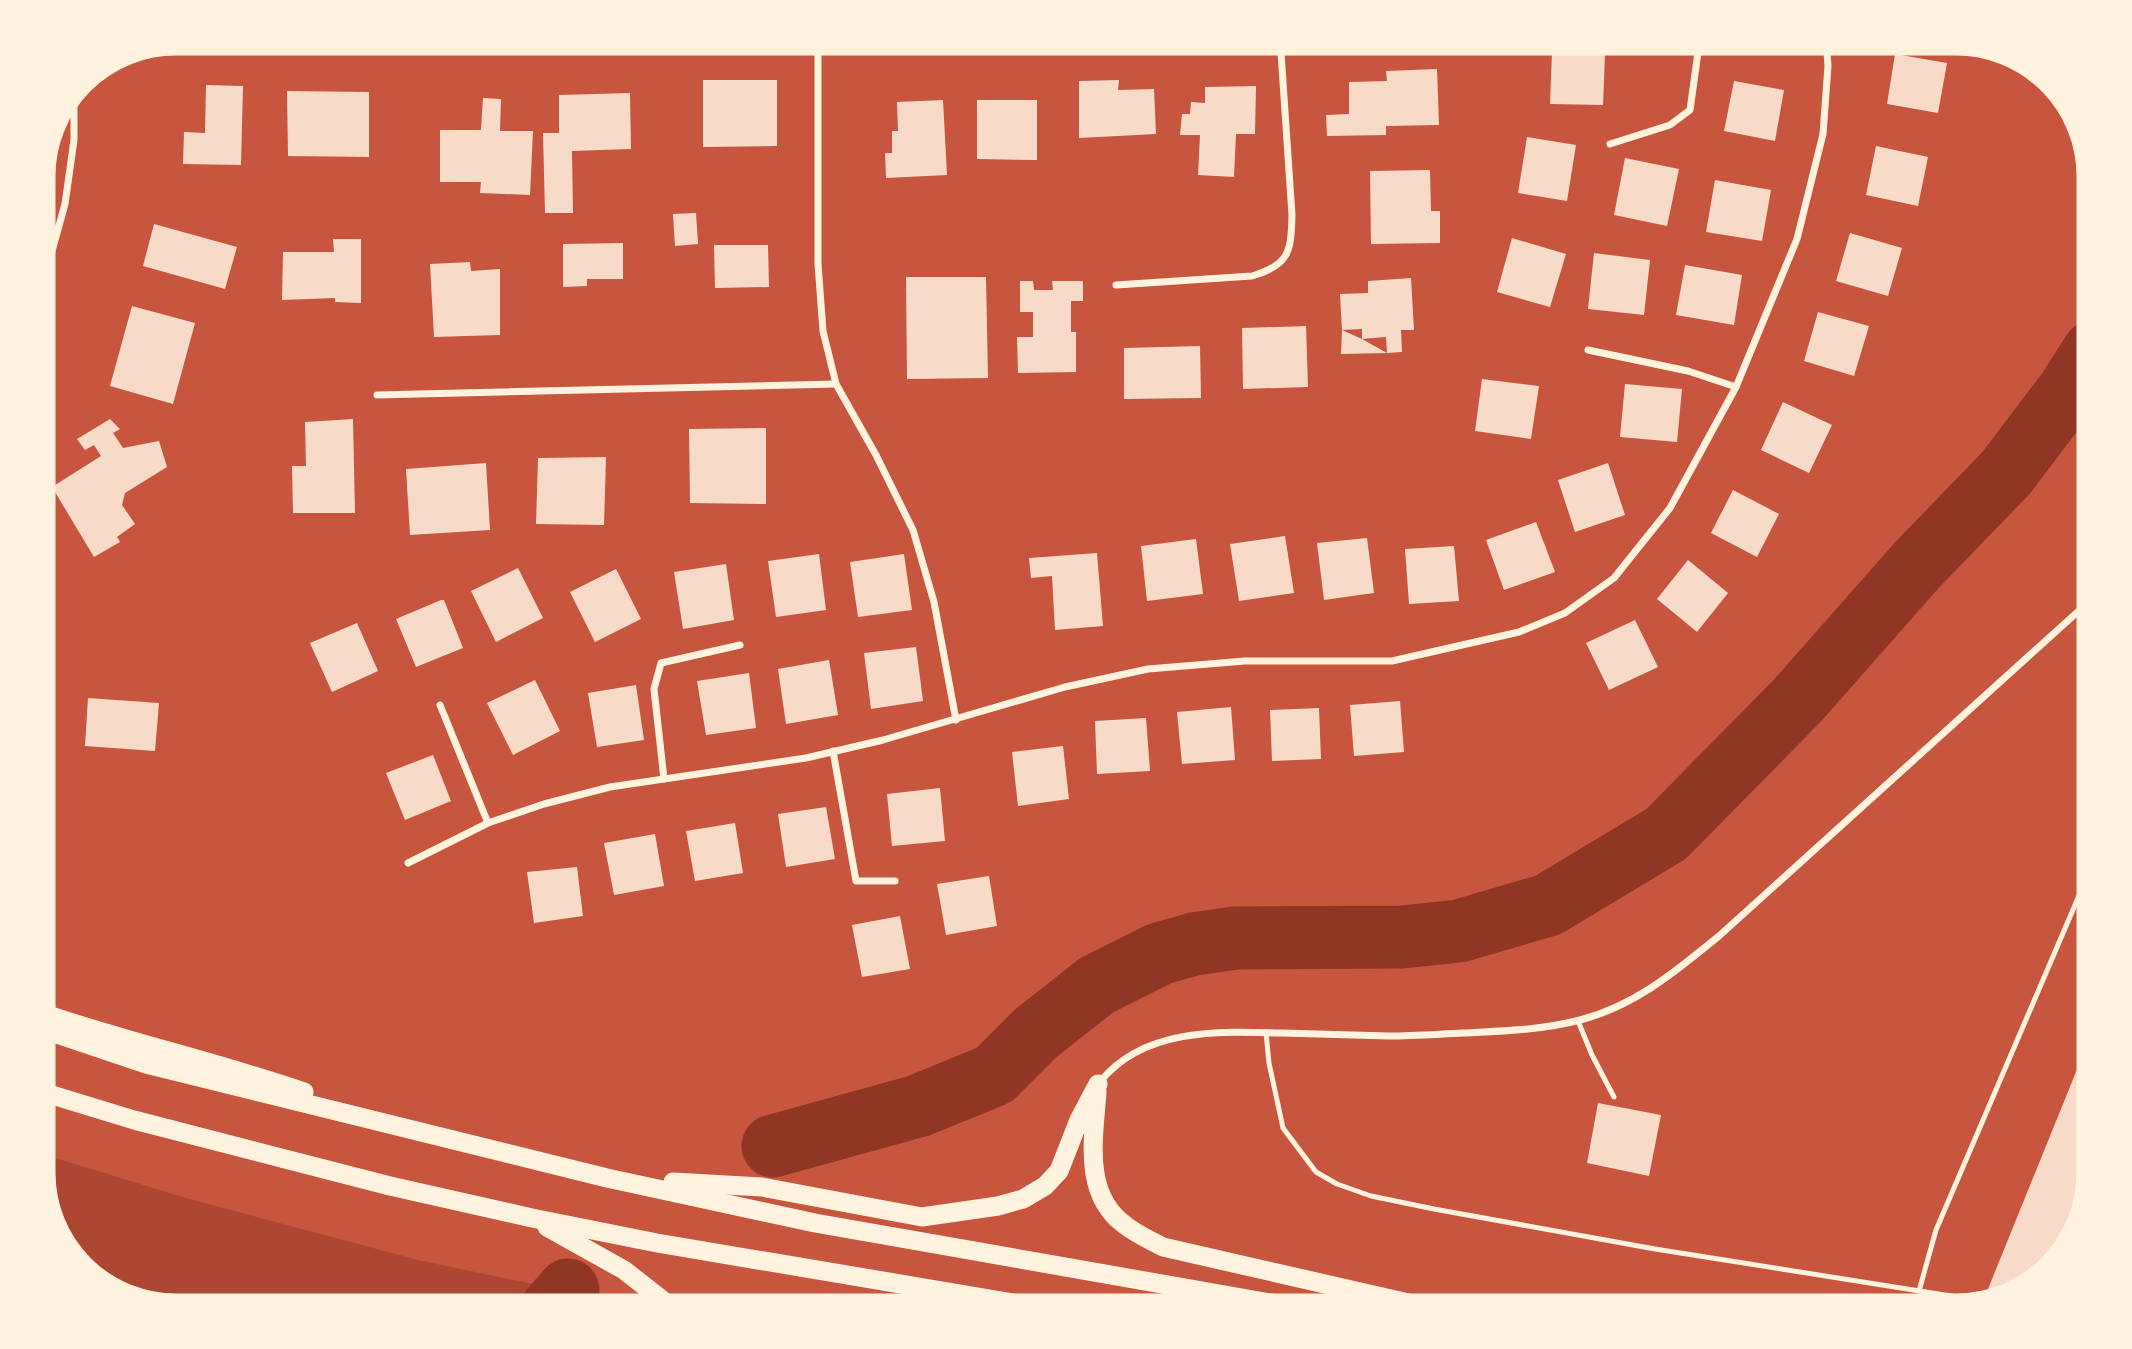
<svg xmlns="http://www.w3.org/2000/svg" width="2132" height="1349" viewBox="0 0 2132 1349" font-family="'Open Sans',sans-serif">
	<rect width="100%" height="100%" fill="#c8553d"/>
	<!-- green -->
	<polygon fill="#ae4732" points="39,1153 186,1198 422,1261 606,1299 622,1310 175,1310 100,1288 57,1242 39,1182"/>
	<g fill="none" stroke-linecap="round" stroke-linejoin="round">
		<!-- river -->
		<g stroke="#8f3625" stroke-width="63">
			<polyline points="773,1146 918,1106 994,1075 1036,1033 1097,985 1159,954 1194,944 1235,938 1402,937 1459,931 1548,905 1666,834 1798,700 1917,565 2006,473 2069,390 2093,352"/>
			<polyline points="551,1310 568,1290"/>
		</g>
	</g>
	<!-- building -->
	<g fill="#f7dbc8">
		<polygon points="1552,52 1605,53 1603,105 1550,104"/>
		<polygon points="1895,54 1947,63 1938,113 1887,104"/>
		<polygon points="1437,69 1439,125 1386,126 1386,135 1327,136 1326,115 1349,114 1349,82 1387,81 1386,71"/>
		<polygon points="703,80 777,80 777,146 703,147"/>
		<polygon points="1119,80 1118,90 1154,89 1156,134 1079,138 1079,81"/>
		<polygon points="1734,81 1784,90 1775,141 1724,131"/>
		<polygon points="206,85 243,86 241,165 183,164 184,132 205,133"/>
		<polygon points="1256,86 1255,134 1236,134 1234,177 1198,175 1200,135 1180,135 1182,114 1190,114 1191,102 1205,103 1205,87"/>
		<polygon points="287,91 369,92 369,157 288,156"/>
		<polygon points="630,93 631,149 572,151 573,213 545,213 543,133 559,133 559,95"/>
		<polygon points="483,98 501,99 500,131 533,131 530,195 480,193 481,182 440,182 440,130 481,130"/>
		<polygon points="943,100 947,175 886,178 885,153 892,153 892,131 898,131 897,102"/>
		<polygon points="977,100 1037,100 1037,160 977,159"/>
		<polygon points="1527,137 1576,145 1567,201 1518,193"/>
		<polygon points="1876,146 1928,157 1918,206 1866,195"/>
		<polygon points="1625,158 1679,169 1667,226 1614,215"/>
		<polygon points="1430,170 1431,211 1440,211 1440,243 1371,244 1370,171"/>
		<polygon points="1715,180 1771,190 1762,241 1706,232"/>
		<polygon points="696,213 698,244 675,246 673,214"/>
		<polygon points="154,224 237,247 225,289 143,266"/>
		<polygon points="1850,233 1902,248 1888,296 1836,281"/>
		<polygon points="1512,238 1566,254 1550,307 1497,292"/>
		<polygon points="333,239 361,239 361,303 335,302 335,298 282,300 283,252 334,252"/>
		<polygon points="623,243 623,279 587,279 587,286 563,287 563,244"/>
		<polygon points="714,245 768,245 769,287 715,288"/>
		<polygon points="1594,253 1650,260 1644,315 1588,309"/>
		<polygon points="470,262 471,271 500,269 500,335 434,337 430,264"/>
		<polygon points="1685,265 1742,275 1734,325 1676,315"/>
		<polygon points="906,277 986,277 988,378 907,379"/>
		<polygon points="1411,278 1414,330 1401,330 1402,352 1387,353 1386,337 1362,339 1362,329 1342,330 1340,294 1368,293 1368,281"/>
		<polygon points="1020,281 1033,281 1034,290 1053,290 1052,281 1083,281 1083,301 1071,301 1071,332 1076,332 1076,372 1018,373 1017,337 1033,337 1033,312 1020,312"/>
		<polygon points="132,306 195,323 173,404 110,386"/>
		<polygon points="1818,312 1869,326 1854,376 1804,361"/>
		<polygon points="1306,326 1308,387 1243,389 1242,328"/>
		<polygon points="1342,330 1362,339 1387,353 1341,354"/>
		<polygon points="1200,346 1201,398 1124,399 1124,348"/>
		<polygon points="1482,379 1539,386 1531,439 1475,431"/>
		<polygon points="1625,384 1682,389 1677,442 1620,437"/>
		<polygon points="1783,402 1832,425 1809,473 1761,450"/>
		<polygon points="110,419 120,429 113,433 123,448 159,441 167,467 125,493 122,505 135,524 117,537 120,542 94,557 52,487 101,456 94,445 85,450 77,439"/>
		<polygon points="353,419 355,513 293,513 292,466 306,466 305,422"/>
		<polygon points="766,428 766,504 690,503 689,429"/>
		<polygon points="606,457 604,525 536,524 538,458"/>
		<polygon points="486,463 490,530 410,535 406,469"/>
		<polygon points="1608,463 1625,515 1575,532 1558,480"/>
		<polygon points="1733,490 1779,514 1757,557 1711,533"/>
		<polygon points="1536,522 1555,572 1504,590 1486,540"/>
		<polygon points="1285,536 1294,593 1239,601 1230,544"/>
		<polygon points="1367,538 1374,593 1324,600 1317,543"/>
		<polygon points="1196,539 1203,594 1147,601 1141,546"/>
		<polygon points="1454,546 1459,601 1409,604 1405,549"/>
		<polygon points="1097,553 1103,626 1055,630 1052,576 1031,578 1029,558"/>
		<polygon points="819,554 826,610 776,617 768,561"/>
		<polygon points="904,554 912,610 858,617 850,562"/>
		<polygon points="1688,560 1728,593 1697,632 1657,599"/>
		<polygon points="726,564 734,620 683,629 674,572"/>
		<polygon points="518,568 543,618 496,642 471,591"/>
		<polygon points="616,569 641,619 595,642 570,592"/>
		<polygon points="441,600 444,600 463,648 416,667 396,619"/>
		<polygon points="1635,620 1658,667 1609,690 1586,643"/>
		<polygon points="357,623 378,671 332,692 310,643"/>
		<polygon points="916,647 923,701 871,709 864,653"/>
		<polygon points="829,660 838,715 786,724 778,669"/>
		<polygon points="749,673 756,728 706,735 697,681"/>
		<polygon points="535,680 560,731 513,755 487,703"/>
		<polygon points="636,685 644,740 597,747 588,693"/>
		<polygon points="88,698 159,703 155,751 85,746"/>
		<polygon points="1400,701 1404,752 1354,756 1350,705"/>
		<polygon points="1231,707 1235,760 1182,764 1177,712"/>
		<polygon points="1319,708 1321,759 1272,761 1270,710"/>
		<polygon points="1146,718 1150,771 1097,774 1095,721"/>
		<polygon points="1063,746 1069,799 1018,806 1012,752"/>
		<polygon points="433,755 451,801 405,820 386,773"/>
		<polygon points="940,788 945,841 892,846 887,794"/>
		<polygon points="826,807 835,859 786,867 778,814"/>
		<polygon points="735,823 743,873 695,881 686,831"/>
		<polygon points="655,834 664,886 614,895 604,843"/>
		<polygon points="577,867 583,916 534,923 527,872"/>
		<polygon points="989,876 997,926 946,935 937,884"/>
		<polygon points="900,916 910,969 862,977 852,925"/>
		<polygon points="2093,1030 2093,1174 2071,1249 2025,1292 2018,1294 1988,1289"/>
		<polygon points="1598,1103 1661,1115 1649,1176 1587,1163"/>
	</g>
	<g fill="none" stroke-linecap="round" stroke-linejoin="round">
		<!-- service -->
		<g stroke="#fff3e0" stroke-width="5">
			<polyline points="1578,1021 1592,1055 1614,1097"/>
			<polyline points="1266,1033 1269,1063 1283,1128 1316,1172 1337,1184 1371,1196 1434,1209 1655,1249 1989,1302"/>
			<polyline points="1919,1291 1936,1230 2081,891 2093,878"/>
		</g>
		<!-- minor -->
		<g stroke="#fff3e0" stroke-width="7">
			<polyline points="818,38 818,264 823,331 836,384 876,455 913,530 934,602 956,720"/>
			<polyline points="1610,144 1670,125 1690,110 1700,38"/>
			<path d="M1116,285L1252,276C1290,265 1291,251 1292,215L1280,38"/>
			<polyline points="39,298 65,204 74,140 74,86"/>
			<polyline points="1588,350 1688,371 1736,387"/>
			<polyline points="377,395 836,384"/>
			<polyline points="440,705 488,823"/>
			<polyline points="833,751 856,881 895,881"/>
			<polyline points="664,779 654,689 661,663 740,645"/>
			<polyline points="408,863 488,823 544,804 610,787 806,758 883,740 1065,687 1148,669 1245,661 1392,661 1519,632 1565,613 1614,578 1670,508 1736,387 1797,239 1823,134 1828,66 1826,38"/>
			<path d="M1100,1082C1143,1028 1219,1031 1282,1033C1318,1034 1353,1035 1389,1036C1414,1036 1439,1034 1463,1033C1502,1031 1542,1030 1580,1020C1635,1006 1676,971 1719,936L2093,598"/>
		</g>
		<!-- trunk -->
		<g stroke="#fff3e0" stroke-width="19">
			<path d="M39,1012C126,1042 217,1062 304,1092"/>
			<polyline points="39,1028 146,1064 607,1178 815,1223 1310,1310"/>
			<polyline points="39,1091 134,1120 390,1186 532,1218 657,1243 1055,1310"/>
			<path d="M1097,1092C1094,1137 1082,1194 1125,1225C1136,1234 1150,1240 1163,1247L1439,1310"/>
			<polyline points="673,1182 762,1187 922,1217 998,1206 1023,1199 1045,1186 1059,1171 1079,1120 1098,1084"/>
			<polyline points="547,1227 624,1270 675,1310"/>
		</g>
	</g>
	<!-- crop -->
	<path d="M0 0H2132V1349H0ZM176 51H1956A125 125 0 0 1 2081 176V1173A125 125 0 0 1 1956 1298H176A125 125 0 0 1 51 1173V176A125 125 0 0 1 176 51Z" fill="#fff3e0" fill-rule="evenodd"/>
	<path fill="none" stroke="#fff3e0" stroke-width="9" d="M176 51H1956A125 125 0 0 1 2081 176V1173A125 125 0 0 1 1956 1298H176A125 125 0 0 1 51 1173V176A125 125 0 0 1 176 51Z"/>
</svg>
